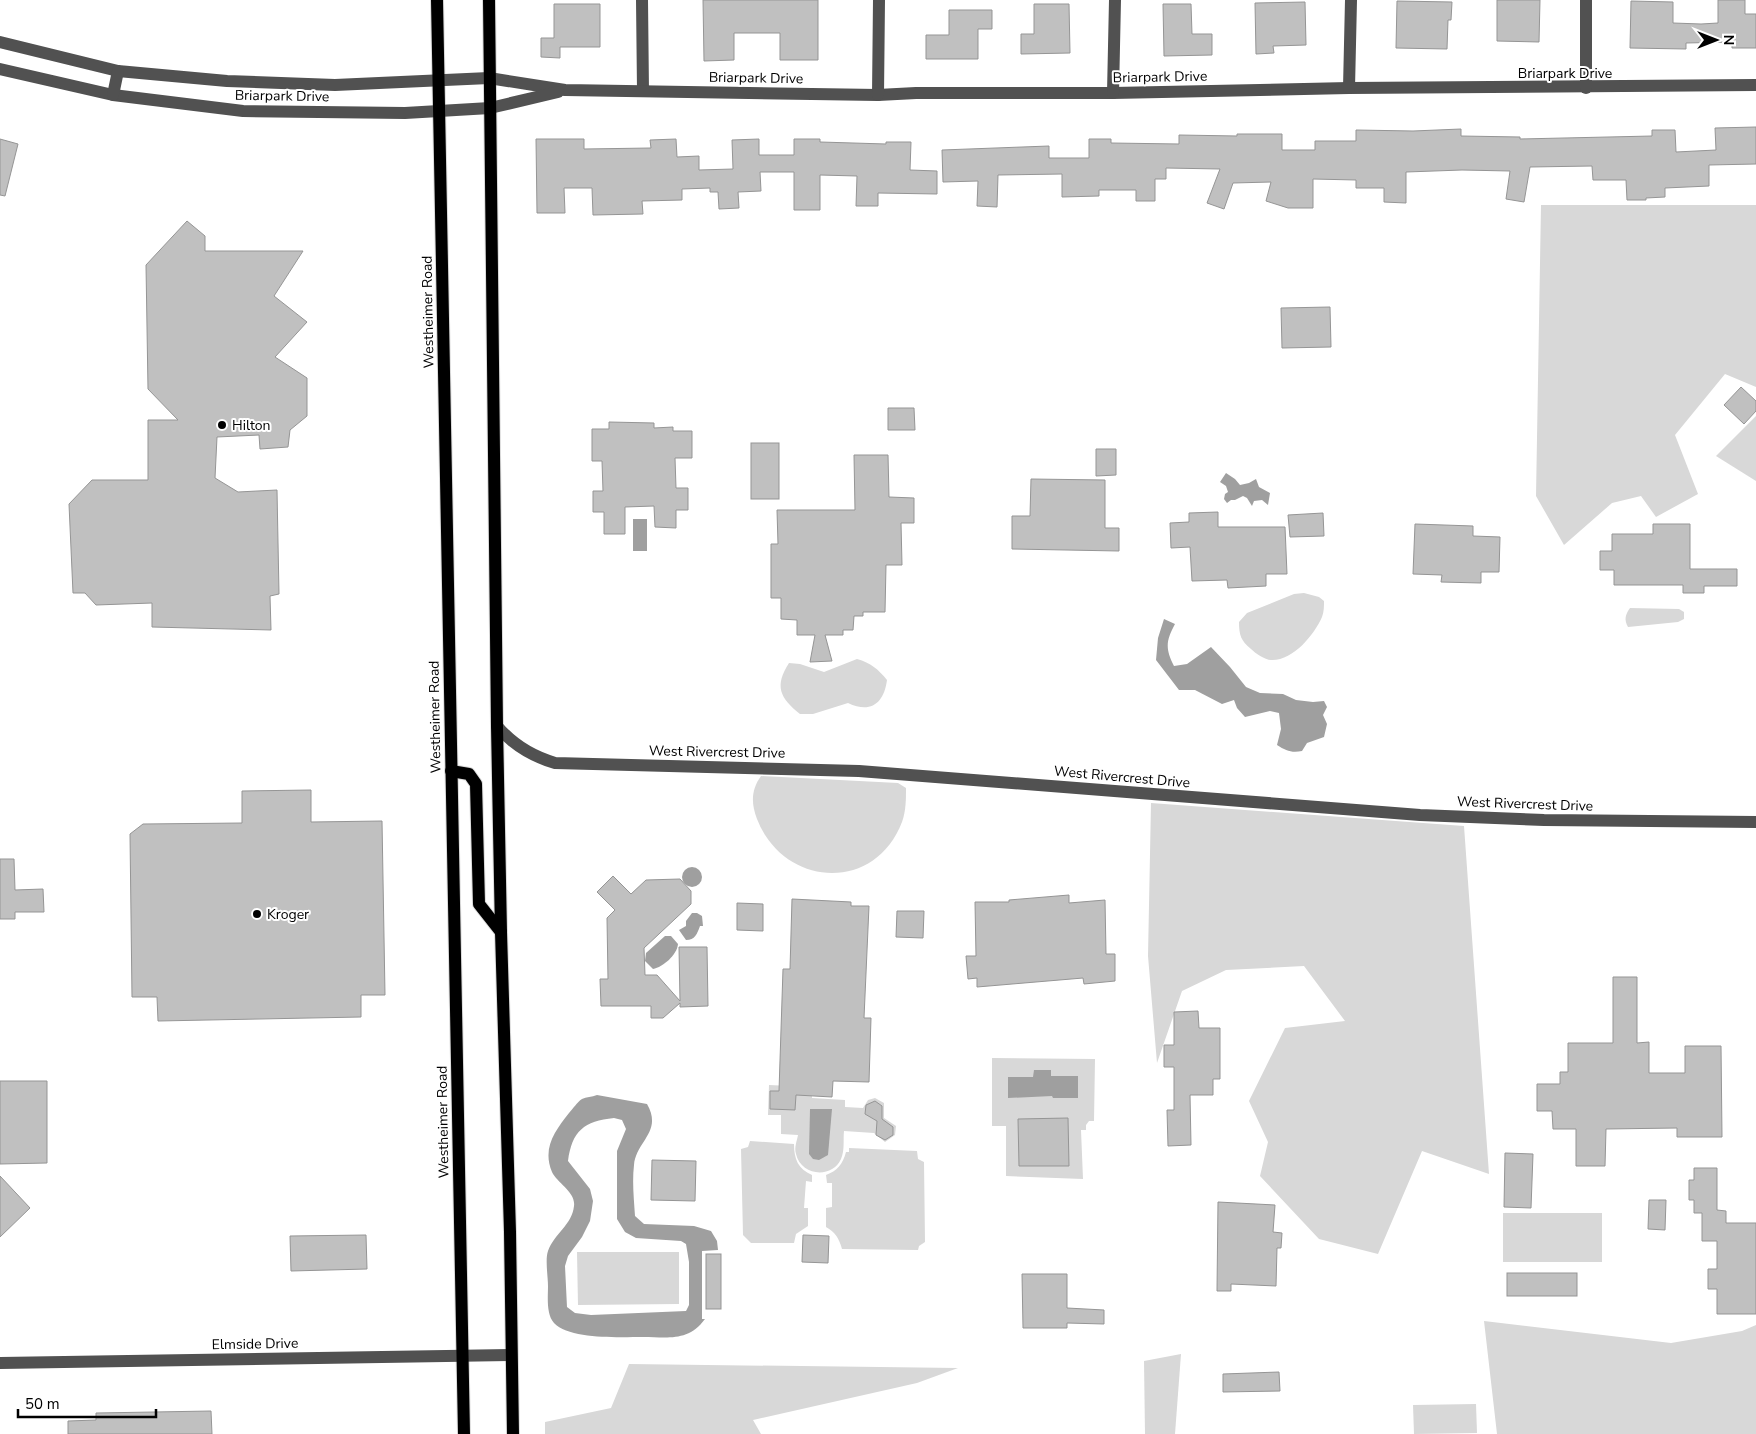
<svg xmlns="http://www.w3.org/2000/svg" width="1756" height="1434" viewBox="0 0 1756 1434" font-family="'Nunito Sans',sans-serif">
	<rect width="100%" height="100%" fill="#fff"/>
	<!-- green -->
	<g fill="#d8d8d8">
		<polygon points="1541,205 1756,205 1756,387 1725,374 1675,435 1698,494 1656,517 1641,496 1612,503 1564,545 1536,496"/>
		<polygon points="1756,416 1756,481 1716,456"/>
		<path d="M1304,593L1319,597L1324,601C1324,606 1324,612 1322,617C1314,635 1293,661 1271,660C1265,660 1255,653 1251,649C1241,641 1239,635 1239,622L1247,613L1294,594Z"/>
		<path d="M1630,608L1679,609L1684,612V619L1678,622L1628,627C1624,620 1625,615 1630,608Z"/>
		<path d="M857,659C871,663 878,669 887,680C884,703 871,714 848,703L813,714H800C780,698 774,686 789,663L800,664L824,672Z"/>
		<path d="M761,776L898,783L906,788C906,799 906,811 902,822C875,893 784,888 757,819C751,803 751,790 761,776Z"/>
		<polygon points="1151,803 1464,826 1489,1174 1422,1151 1378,1254 1319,1239 1260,1176 1268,1142 1249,1101 1285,1028 1345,1021 1304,966 1226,970 1182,991 1157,1063 1148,956"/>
		<polygon points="992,1058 1095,1059 1094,1121 1089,1121 1086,1125 1086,1130 1081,1130 1083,1179 1006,1176 1006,1126 992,1126"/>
		<path d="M769,1085L812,1087V1098L845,1100V1107L863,1108L868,1100L875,1098L884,1103V1118L896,1126L895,1135L885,1142L874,1133L844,1131C843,1140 845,1150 841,1159C832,1179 801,1176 796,1154C794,1147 797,1141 798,1135L781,1134V1115H768Z"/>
		<path d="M750,1141L794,1144C794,1159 798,1169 812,1175V1182L806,1181L804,1208H808V1226L796,1234L794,1243H751L743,1235L741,1149L748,1147Z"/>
		<path d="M849,1148L917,1151L918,1159L924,1162L925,1242L919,1246L918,1250L842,1249C839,1238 835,1232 826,1227V1208L832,1207V1183H827L826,1175C837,1171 843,1164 846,1152H849Z"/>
		<rect x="1503" y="1213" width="99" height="49"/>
		<polygon points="577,1252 679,1252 679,1304 578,1305"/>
		<polygon points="1484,1321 1671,1343 1742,1331 1756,1325 1756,1434 1497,1434"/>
		<polygon points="1181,1354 1175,1434 1145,1434 1144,1361"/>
		<polygon points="629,1364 958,1368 917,1383 753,1420 761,1434 545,1434 545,1422 611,1408"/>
		<polygon points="1476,1404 1477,1433 1414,1434 1413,1405"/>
	</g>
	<!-- water -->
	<g fill="#9f9f9f" fill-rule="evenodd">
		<polygon points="1226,473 1235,479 1240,485 1249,483 1256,479 1259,487 1270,493 1268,505 1262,500 1254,501 1252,506 1247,498 1243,496 1235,500 1231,500 1227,503 1224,499 1225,494 1228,492 1226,486 1220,482"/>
		<rect x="633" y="519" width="14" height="32"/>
		<path d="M1164,619L1175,624C1166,641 1165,648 1174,666L1187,664L1211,647L1230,667L1246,687L1260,693L1283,694L1296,700L1313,702L1324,701L1327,707L1323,715L1327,724L1324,737L1307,743L1302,751C1292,753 1286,751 1277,745L1281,729L1279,713L1270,711L1245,717L1237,708L1234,700L1222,704L1195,690H1179L1156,660L1158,638Z"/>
		<circle cx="692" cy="877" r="10"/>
		<path d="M692,913H697L702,916L703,926H700C697,934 695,940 686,940L679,930L686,926V921Z"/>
		<path d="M665,936H671L678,944C677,955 663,967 653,969L645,961L646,953Z"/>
		<polygon points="1034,1070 1051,1070 1051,1076 1078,1076 1078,1098 1053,1098 1052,1096 1008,1098 1008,1077 1033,1077"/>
		<path d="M597,1095L647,1104C663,1132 636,1141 634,1165C632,1182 634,1200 635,1216L644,1224L694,1226L711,1231L717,1241L718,1250L702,1251V1319H705C688,1342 668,1337 643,1337C621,1337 570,1340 554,1323C546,1314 548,1297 548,1286C548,1277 545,1259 548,1251C554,1234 572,1225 574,1206C576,1192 557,1183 552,1172C542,1148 555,1131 569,1113C573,1109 577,1102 582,1099C586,1097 592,1097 597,1095ZM614,1118L622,1120L626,1129L617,1151V1219L625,1232L636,1238L681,1241L686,1244L689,1262V1305L686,1311L591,1315L575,1313L567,1307L565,1266L568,1256L582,1237L590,1221L593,1201L590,1189L568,1161C572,1131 584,1121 614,1118Z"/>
		<polygon points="810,1109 832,1109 828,1155 819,1160 813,1159 809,1154"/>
	</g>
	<!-- building -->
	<g fill="#c0c0c0" stroke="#959595">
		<polygon points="703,0 818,0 818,60 780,60 780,33 734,33 734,60 704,61"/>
		<polygon points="1497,0 1540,0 1539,42 1497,41"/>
		<polygon points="1718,0 1745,0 1745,14 1756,14 1756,48 1732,48 1732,42 1686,43 1686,49 1630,48 1631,1 1673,2 1673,23 1701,24 1718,23"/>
		<polygon points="1397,1 1452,2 1451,20 1448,20 1447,49 1396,48"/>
		<polygon points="1305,2 1306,45 1273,46 1274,53 1256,54 1255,3"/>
		<polygon points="554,4 600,4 600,47 560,47 560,58 541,57 541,38 554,38"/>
		<polygon points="1034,4 1069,4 1070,53 1021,54 1021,34 1034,34"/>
		<polygon points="1163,4 1191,4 1192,34 1212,34 1212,55 1164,56"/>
		<polygon points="949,10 992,10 992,29 978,29 978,59 926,59 926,35 949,35"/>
		<polygon points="1756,127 1756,164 1709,165 1709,186 1665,188 1665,197 1646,198 1646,200 1627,200 1626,180 1593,180 1592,166 1530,167 1524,202 1506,199 1510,171 1462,170 1406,172 1406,203 1384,202 1384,188 1356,188 1356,180 1313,179 1313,208 1288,208 1266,201 1271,182 1233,183 1224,209 1207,203 1220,169 1166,168 1166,179 1155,179 1155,201 1136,201 1136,190 1099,190 1099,196 1062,197 1062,174 998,175 997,207 977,206 978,181 943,182 942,150 1049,146 1049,158 1089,158 1089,139 1111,139 1111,143 1179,144 1179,135 1237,136 1237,134 1282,134 1282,150 1315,150 1315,141 1356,141 1356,130 1413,131 1461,129 1461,136 1520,137 1520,139 1652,136 1652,130 1675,130 1676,152 1716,150 1715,128"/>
		<polygon points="0,139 18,144 5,196 0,195"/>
		<polygon points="536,139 584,139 584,149 651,148 650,140 676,139 677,157 699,156 699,170 733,169 732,140 759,139 759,155 794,155 794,139 820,139 820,142 886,144 886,142 911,142 910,170 937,171 937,194 878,193 878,206 856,206 857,176 820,175 820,210 794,210 794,172 760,172 761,191 738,192 739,208 719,209 718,192 710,192 710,188 682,189 682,200 642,201 643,214 593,215 592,188 564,188 565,213 537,213"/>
		<polygon points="187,221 205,236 205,251 303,251 274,296 307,322 275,357 307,378 307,416 290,430 288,447 260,449 259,435 217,437 215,478 238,492 277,490 279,594 270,596 271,630 152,627 152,603 96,605 85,593 73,593 69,504 92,480 148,480 148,420 178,420 148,389 146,265"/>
		<polygon points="1330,307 1331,347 1282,348 1281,308"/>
		<polygon points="1741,387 1756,401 1756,411 1744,424 1724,405"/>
		<polygon points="888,408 914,408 915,430 888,430"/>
		<polygon points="609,422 654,423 654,428 673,427 673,431 692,431 692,458 675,458 676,488 688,488 688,510 676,510 676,528 655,527 654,506 625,507 625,534 604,534 604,512 593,512 593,491 603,491 602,461 592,461 592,429 609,429"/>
		<rect x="751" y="443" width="28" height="56"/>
		<polygon points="1096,449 1116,449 1116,475 1096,476"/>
		<polygon points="854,455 888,455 889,497 914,498 914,523 901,523 902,565 886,565 885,612 863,612 863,616 854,616 853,630 843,630 843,635 825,635 832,661 810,662 815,635 797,635 797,620 781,619 781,598 771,598 771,544 778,544 777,510 855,510"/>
		<polygon points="1031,479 1105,480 1105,528 1119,528 1119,551 1012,549 1012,516 1030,516"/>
		<polygon points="1218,512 1218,527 1285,527 1287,574 1266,574 1266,586 1228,588 1227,580 1192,581 1190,547 1171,548 1170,523 1189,522 1189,513"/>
		<polygon points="1323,513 1324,536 1290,537 1288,515"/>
		<polygon points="1415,524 1473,526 1473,536 1500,537 1499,572 1481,572 1481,583 1441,582 1442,575 1413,574"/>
		<polygon points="1653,524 1690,524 1690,569 1737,569 1737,586 1704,586 1704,593 1683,593 1683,585 1614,585 1614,570 1600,570 1600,551 1612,551 1612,534 1653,534"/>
		<polygon points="311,790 311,822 382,821 385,995 361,995 361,1017 158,1021 157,997 132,997 130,834 143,824 242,823 242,791"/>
		<polygon points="0,859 14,859 15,890 43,889 44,912 15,912 15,919 0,919"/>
		<polygon points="613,876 631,894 646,880 680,879 691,891 691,904 644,948 645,975 657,975 680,1001 679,947 707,947 708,1006 680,1007 680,1003 663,1018 651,1018 651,1006 601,1006 600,979 608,979 607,918 615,910 597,892"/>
		<polygon points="1069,895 1069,903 1105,900 1106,954 1115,954 1115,981 1084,984 1083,978 977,987 977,978 968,979 966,956 976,956 975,902 1009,902 1009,900"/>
		<polygon points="792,899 851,902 851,906 869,906 864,1018 871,1018 869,1082 833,1081 832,1097 796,1095 795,1110 770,1109 770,1091 779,1091 783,969 790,969"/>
		<polygon points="737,903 763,904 763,931 737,930"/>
		<polygon points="897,911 924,911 923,938 896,937"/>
		<polygon points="1613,977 1637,977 1637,1043 1649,1042 1649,1073 1685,1073 1685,1046 1721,1046 1722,1137 1677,1137 1677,1128 1606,1129 1605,1166 1576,1166 1576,1129 1553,1129 1552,1111 1537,1111 1537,1084 1560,1084 1560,1072 1568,1072 1568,1043 1613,1043"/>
		<polygon points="1198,1011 1199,1028 1220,1028 1220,1079 1213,1079 1213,1095 1190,1095 1191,1145 1168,1146 1167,1110 1174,1110 1174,1067 1164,1067 1164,1045 1174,1045 1174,1012"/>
		<polygon points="0,1081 47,1081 47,1163 0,1164"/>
		<polygon points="875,1101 882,1106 882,1119 893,1127 893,1135 885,1140 876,1135 877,1121 865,1114 866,1105"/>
		<polygon points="1068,1118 1069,1166 1019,1166 1018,1119"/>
		<polygon points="1505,1153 1533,1154 1531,1208 1504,1207"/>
		<polygon points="652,1160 696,1161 695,1201 651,1200"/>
		<polygon points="1694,1168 1717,1168 1717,1210 1726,1211 1726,1223 1756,1223 1756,1314 1717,1314 1717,1289 1708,1289 1708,1269 1717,1269 1717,1241 1702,1241 1702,1213 1694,1213 1694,1200 1689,1200 1689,1180 1694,1180"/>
		<polygon points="0,1176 30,1208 0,1237"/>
		<polygon points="1649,1200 1666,1200 1665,1230 1648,1229"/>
		<polygon points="1218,1202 1275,1205 1273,1232 1282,1233 1281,1248 1277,1248 1276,1286 1231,1284 1231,1291 1217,1291"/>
		<polygon points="366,1235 367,1269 291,1271 290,1236"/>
		<polygon points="803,1235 829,1236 828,1263 802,1262"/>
		<rect x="706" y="1254" width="15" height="55"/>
		<rect x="1507" y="1273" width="70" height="23"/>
		<polygon points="1022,1274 1067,1274 1067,1308 1104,1310 1104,1324 1067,1323 1067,1328 1023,1328"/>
		<polygon points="1279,1372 1280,1391 1223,1392 1223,1374"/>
		<polygon points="211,1411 212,1434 68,1434 68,1421 96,1420 96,1413"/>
	</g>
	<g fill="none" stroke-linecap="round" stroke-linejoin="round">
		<!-- major casing -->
		<g stroke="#dbdbdb" stroke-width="14">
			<g id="major">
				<polyline points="437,0 464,1434"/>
				<polyline points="489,0 497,726 501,932 510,1232 513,1434"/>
				<polyline points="451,771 469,774 476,784 479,904 501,932"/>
			</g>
		</g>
		<!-- minor -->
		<g stroke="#515151" stroke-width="12">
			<polyline points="642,0 643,91"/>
			<polyline points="0,42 118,71 227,81 335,85 489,78 565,90 878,95 916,93 1113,93 1349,88 1756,85"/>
			<polyline points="0,69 113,95 243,111 405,113 490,108 558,92"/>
			<polyline points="1349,88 1351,0"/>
			<polyline points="1586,88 1586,0"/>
			<polyline points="1113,93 1115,0"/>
			<polyline points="113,95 118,71"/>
			<polyline points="878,95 879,0"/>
			<path d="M497,726C513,745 531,756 555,763L859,771L1420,815L1544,820L1756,822"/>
			<polyline points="0,1363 511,1355"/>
		</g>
		<!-- major -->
		<use href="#major" stroke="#000" stroke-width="12"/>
	</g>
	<!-- markers -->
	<g fill="#000" stroke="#fff" stroke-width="2">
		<circle cx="222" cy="425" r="5"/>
		<circle cx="257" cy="914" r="5"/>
	</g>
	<g text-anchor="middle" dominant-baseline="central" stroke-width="4" stroke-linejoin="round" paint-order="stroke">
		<!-- street labels -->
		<g font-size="14" fill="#000" stroke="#fff">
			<text x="1565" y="73">Briarpark Drive</text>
			<text transform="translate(1160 77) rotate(-1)">Briarpark Drive</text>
			<text transform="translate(756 78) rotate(1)">Briarpark Drive</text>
			<text transform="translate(282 96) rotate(1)">Briarpark Drive</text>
			<text transform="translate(428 312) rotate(-91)">Westheimer Road</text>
			<text transform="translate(435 717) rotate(-91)">Westheimer Road</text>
			<text transform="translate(717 752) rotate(1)">West Rivercrest Drive</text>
			<text transform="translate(1122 777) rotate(5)">West Rivercrest Drive</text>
			<text transform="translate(1525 804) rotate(2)">West Rivercrest Drive</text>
			<text transform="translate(443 1122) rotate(-91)">Westheimer Road</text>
			<text transform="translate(255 1344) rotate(-1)">Elmside Drive</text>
		</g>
		<!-- poi labels -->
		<g font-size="14" fill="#000" stroke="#fff" text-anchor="start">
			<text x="232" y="425">Hilton</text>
			<text x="267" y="914">Kroger</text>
		</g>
	</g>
	<!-- north arrow -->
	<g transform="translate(1716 40) rotate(90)" stroke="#ffffff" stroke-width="4" paint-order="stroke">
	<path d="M0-4L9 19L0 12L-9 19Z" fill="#000000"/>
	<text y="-8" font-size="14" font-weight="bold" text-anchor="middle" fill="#000000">N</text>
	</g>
	<!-- scale -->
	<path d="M18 1409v8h138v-8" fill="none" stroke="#000000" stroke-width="2.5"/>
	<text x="25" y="1409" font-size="15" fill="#000000" stroke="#ffffff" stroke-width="4" paint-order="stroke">50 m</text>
</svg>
